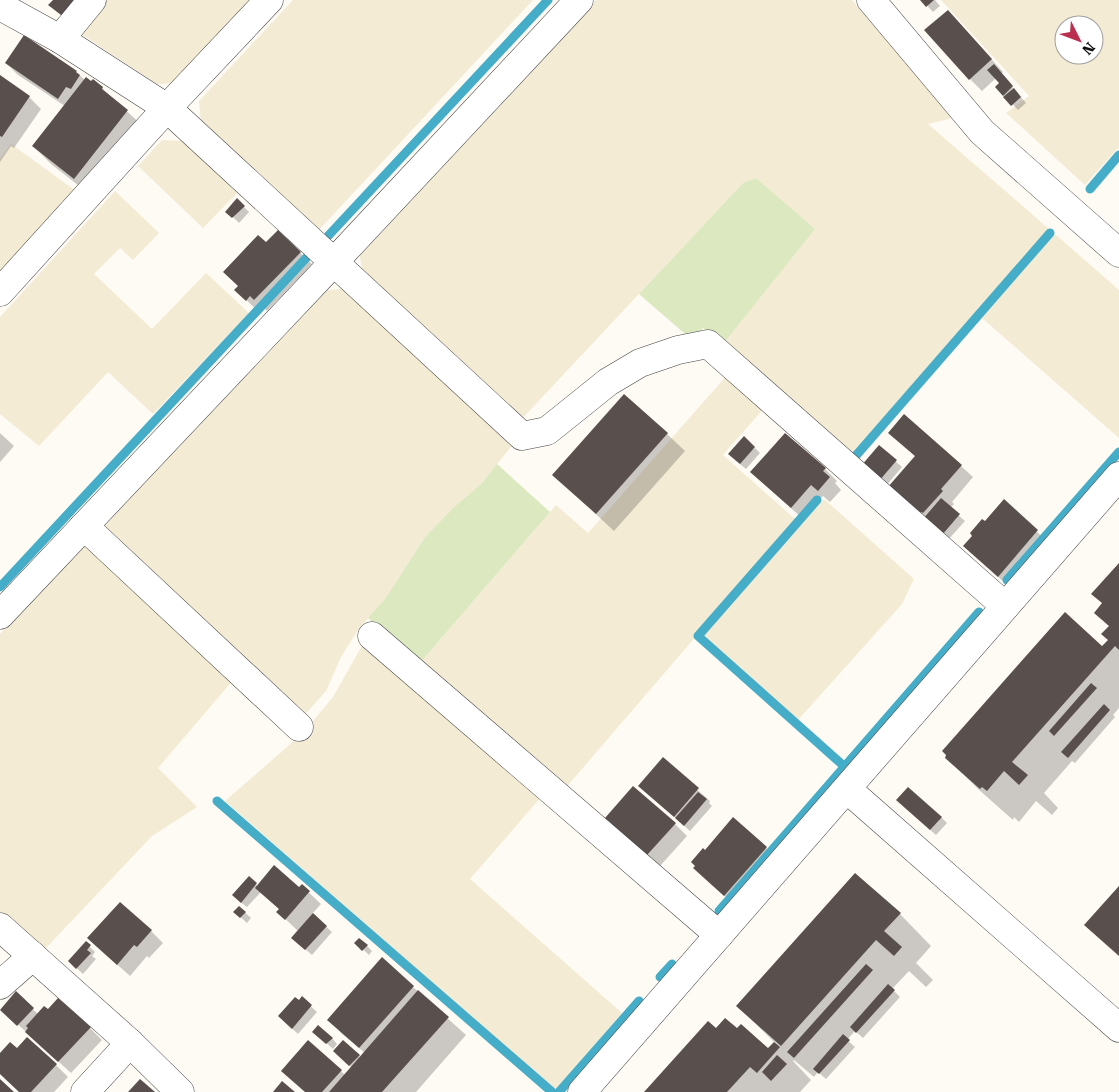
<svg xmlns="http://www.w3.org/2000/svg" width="1119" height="1092" viewBox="0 0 1119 1092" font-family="'Roboto Serif',serif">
	<rect width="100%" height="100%" fill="#fefbf4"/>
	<!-- farmland -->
	<g fill="#f4ebd5" fill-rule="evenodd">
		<polygon points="99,0 255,0 179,83 157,84 78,32"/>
		<polygon points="293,0 533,0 318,231 201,123 199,101"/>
		<polygon points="596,0 852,0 953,118 928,124 1049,229 849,458 723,344 757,178 743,183 518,423 364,278 359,252"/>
		<path d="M941,0H1119V147L1085,185L1006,113L1029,96ZM1064,25H1094V55H1064Z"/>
		<polygon points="162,140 183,141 237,193 203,228 138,166"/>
		<polygon points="11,144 76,191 0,274 0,159"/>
		<polygon points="115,191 159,233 133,260 120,248 94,274 152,329 206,273 249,313 153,414 108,372 39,446 0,414 0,317"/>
		<polygon points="1055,234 1119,290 1119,438 982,318"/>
		<polygon points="341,289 354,298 514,443 482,483 453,508 425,537 385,599 358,630 341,657 326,691 301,719 108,535 105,526 111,517 327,290"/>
		<polygon points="729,373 766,406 723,455 796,520 563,791 420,663 556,505 588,533"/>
		<polygon points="824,499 914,579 902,604 798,720 703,636"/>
		<polygon points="82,547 93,548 234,679 158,768 197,807 152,836 44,950 0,911 0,634"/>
		<polygon points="364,642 542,796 470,879 622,1013 555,1090 225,801 302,734 333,697"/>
	</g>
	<!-- green -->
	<g fill="#dce8bf">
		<polygon points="756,178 815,229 723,344 703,328 692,340 639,294 743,183"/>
		<polygon points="497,464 550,512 420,663 368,618 385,599 425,537 453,508 482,483"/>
	</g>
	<!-- shadow -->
	<g fill="#0003">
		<polygon points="922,0 935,0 940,6 933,12"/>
		<polygon points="959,23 1003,72 1001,74 1026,103 1018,110 996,87 1001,83 996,78 982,91 970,79"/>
		<polygon points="24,36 76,72 85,80 92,83 93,80 145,128 92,196 51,164 33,146 65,106 18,75 6,63"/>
		<polygon points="0,77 29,97 41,109 14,148 11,146 0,162"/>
		<polygon points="237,200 249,212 239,223 227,211"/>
		<polygon points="278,232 312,264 267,311 263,307 259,312 236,290 266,244"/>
		<polygon points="0,433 14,446 0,462"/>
		<polygon points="890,433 961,466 973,477 952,502 954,504 950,508 965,521 948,540 901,499 916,457"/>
		<polygon points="667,434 685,451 614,531 554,475"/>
		<polygon points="785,434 825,469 837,481 835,483 841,490 830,502 823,496 803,519 751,472"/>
		<polygon points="879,447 902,467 886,486 869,471"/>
		<polygon points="755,448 760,453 746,469 735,460"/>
		<polygon points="1004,501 1049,543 1010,588 965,546"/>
		<polygon points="1119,565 1119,708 1113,715 1115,717 1075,763 1072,761 1044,793 1058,808 1052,815 1036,801 1019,822 1014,817 1013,820 978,789 946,757 1102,647 1109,640 1110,627 1103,604"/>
		<polygon points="663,759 710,801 709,803 712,806 690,831 640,786"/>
		<polygon points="903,806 941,817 947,823 936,835"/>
		<polygon points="675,824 687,836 660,866 619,830"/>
		<polygon points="766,848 778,860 737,907 707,880 705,851"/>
		<polygon points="249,878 258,886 299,889 302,886 321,904 312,914 332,932 312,955 299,944 299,932 278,912 280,910 261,892 247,907 239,901"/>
		<polygon points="239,907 251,918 247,923 235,912"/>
		<polygon points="900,914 931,946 916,963 933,980 926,987 909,971 892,989 900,997 863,1038 855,1031 847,1040 855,1047 826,1079 818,1072 814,1077 794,1060 793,1061 811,1080 800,1092 646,1092 716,1030 769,1050 775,1043 738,1006"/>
		<polygon points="151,931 163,943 149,958 147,956 130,976 101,950"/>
		<polygon points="86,943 95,952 92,956 96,959 83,974 69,961"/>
		<polygon points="356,943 367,946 372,951 369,955"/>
		<polygon points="382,959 466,1035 416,1092 305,1092 341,1071 345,1075 352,1068 340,1057 343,1042 361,1058 365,1053 340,1032"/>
		<polygon points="16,993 38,1014 90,1028 102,1040 71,1073 1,1009"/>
		<polygon points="302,998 317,1012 298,1034 285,1022"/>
		<polygon points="320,1037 332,1038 337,1044 333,1049"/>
		<polygon points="17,1050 56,1065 68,1077 54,1092 20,1092 0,1074 0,1054"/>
	</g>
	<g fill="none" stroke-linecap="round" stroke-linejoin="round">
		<!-- stream -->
		<g stroke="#45adc7" stroke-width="9">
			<polyline points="1090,189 1119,155"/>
			<polyline points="328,236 548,0"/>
			<polyline points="853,459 1050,233"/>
			<polyline points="817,500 698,636 845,767"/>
			<polyline points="1007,580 1119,452"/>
			<polyline points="0,587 308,256"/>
			<polyline points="217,801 552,1092"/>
			<polyline points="719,911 979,612"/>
			<polyline points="660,977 672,964"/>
			<polyline points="559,1092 639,1001"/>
		</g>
	</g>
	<!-- building -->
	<g fill="#594f4d">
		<polygon points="53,0 79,0 65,18 48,5"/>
		<polygon points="920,0 934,0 926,7"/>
		<polygon points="948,10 992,59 969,80 924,30"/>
		<polygon points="24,35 77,71 76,72 80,75 71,89 66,87 58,99 5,63"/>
		<polygon points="994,64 1013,86 1003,96 995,87 999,83 987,70"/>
		<polygon points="0,75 30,96 2,137 0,136"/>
		<polygon points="86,77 91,81 93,79 103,87 102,89 128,110 74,179 32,146"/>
		<polygon points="1014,88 1021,97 1011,106 1003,97"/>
		<polygon points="237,198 245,206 232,218 225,212"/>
		<polygon points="278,230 301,252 254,300 250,296 246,301 234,290 238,286 223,272 258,235 266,242"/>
		<polygon points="624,394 668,433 596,514 552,475"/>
		<polygon points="904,414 962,465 941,489 943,491 923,513 921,512 918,514 887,488 915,456 888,433"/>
		<polygon points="785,433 826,468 823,471 830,477 818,491 811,485 791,508 750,472"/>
		<polygon points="744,436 755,447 740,464 728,454"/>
		<polygon points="879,445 897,460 879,481 861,466"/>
		<polygon points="941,498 960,514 942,535 923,519"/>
		<polygon points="1004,499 1038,530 998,577 963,546 972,536 970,533 982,519 985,521"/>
		<polygon points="1119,563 1119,650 1115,646 1012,762 1028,775 1019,785 1004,771 987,791 982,787 980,789 945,758 946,755 942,751 1065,612 1102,646 1108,640 1101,634 1109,626 1094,613 1102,603 1091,594"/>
		<polygon points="1091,683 1097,688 1054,736 1049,731"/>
		<polygon points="1104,704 1110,710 1068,758 1061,752"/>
		<polygon points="663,757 699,788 674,817 638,786"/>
		<polygon points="633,786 676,823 647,855 605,818"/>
		<polygon points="908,787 942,817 930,830 896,800"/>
		<polygon points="698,792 707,799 684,826 675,818"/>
		<polygon points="733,817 767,847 724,896 693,868 695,866 691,862 703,848 705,850"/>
		<polygon points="274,865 299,887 302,884 310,891 285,920 276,912 279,909 255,888"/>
		<polygon points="855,873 901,913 884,931 902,947 894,956 876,940 781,1046 736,1006"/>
		<polygon points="249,876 257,883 241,903 232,895"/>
		<polygon points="1119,886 1119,956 1084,925"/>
		<polygon points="120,902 152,930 137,947 134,945 117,965 87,938"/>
		<polygon points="239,906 246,912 240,918 233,912"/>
		<polygon points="313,913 327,926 305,950 291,938"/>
		<polygon points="359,938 368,945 362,951 354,943"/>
		<polygon points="86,941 91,945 87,950 91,953 76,969 68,961"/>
		<polygon points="382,957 414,986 359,1048 327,1020"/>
		<polygon points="866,964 873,970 794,1058 787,1052"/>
		<polygon points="888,984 895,990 856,1033 850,1027"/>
		<polygon points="418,990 449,1017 382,1092 329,1092"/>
		<polygon points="16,991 34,1008 17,1026 0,1010"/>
		<polygon points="302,996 312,1005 292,1029 278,1016 295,997 299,1000"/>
		<polygon points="58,998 91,1027 58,1062 25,1032 28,1028 26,1026 44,1006 48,1009"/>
		<polygon points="725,1018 737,1028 741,1024 768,1048 774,1042 780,1047 757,1073 750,1067 727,1092 644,1092 708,1021 716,1028"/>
		<polygon points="318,1025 333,1038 326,1044 312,1032"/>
		<polygon points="843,1034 850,1040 819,1074 813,1069"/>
		<polygon points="27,1037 57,1064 31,1092 19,1092 0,1074 0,1053 10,1042 17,1048"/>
		<polygon points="308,1040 342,1070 322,1092 305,1092 281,1071"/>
		<polygon points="343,1040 360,1055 349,1066 333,1051"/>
		<polygon points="777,1055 787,1064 771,1081 762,1072"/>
		<polygon points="0,1079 14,1092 0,1092"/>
		<polygon points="140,1079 155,1092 128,1092"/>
		<polygon points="282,1081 295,1092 273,1092"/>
	</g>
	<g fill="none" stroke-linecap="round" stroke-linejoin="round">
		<!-- minor casing -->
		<g stroke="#434343" stroke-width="29">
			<g id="minor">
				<polyline points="871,0 982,132 1119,253"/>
				<polyline points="0,6 60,39 167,108 522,436 547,431 608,382 640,363 678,350 708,344 1005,606"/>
				<polyline points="60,39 92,0"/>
				<polyline points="0,292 167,108 269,0"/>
				<polyline points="84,526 299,727"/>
				<polyline points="0,615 333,263 579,0"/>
				<polyline points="372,636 719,935"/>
				<polyline points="847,789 1119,1028"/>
				<polyline points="0,927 130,1043 180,1092"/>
				<polyline points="0,985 33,956"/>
				<polyline points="85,1092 130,1043"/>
				<polyline points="582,1092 1119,476"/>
			</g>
		</g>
		<!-- minor -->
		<use href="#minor" stroke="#fff" stroke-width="28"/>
	</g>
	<!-- north arrow -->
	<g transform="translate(1079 40) rotate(132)"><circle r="24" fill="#ffffff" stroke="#9f9f9f"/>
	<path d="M0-4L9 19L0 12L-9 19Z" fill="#bb2e50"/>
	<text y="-8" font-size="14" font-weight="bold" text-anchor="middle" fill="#101010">N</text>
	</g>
</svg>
